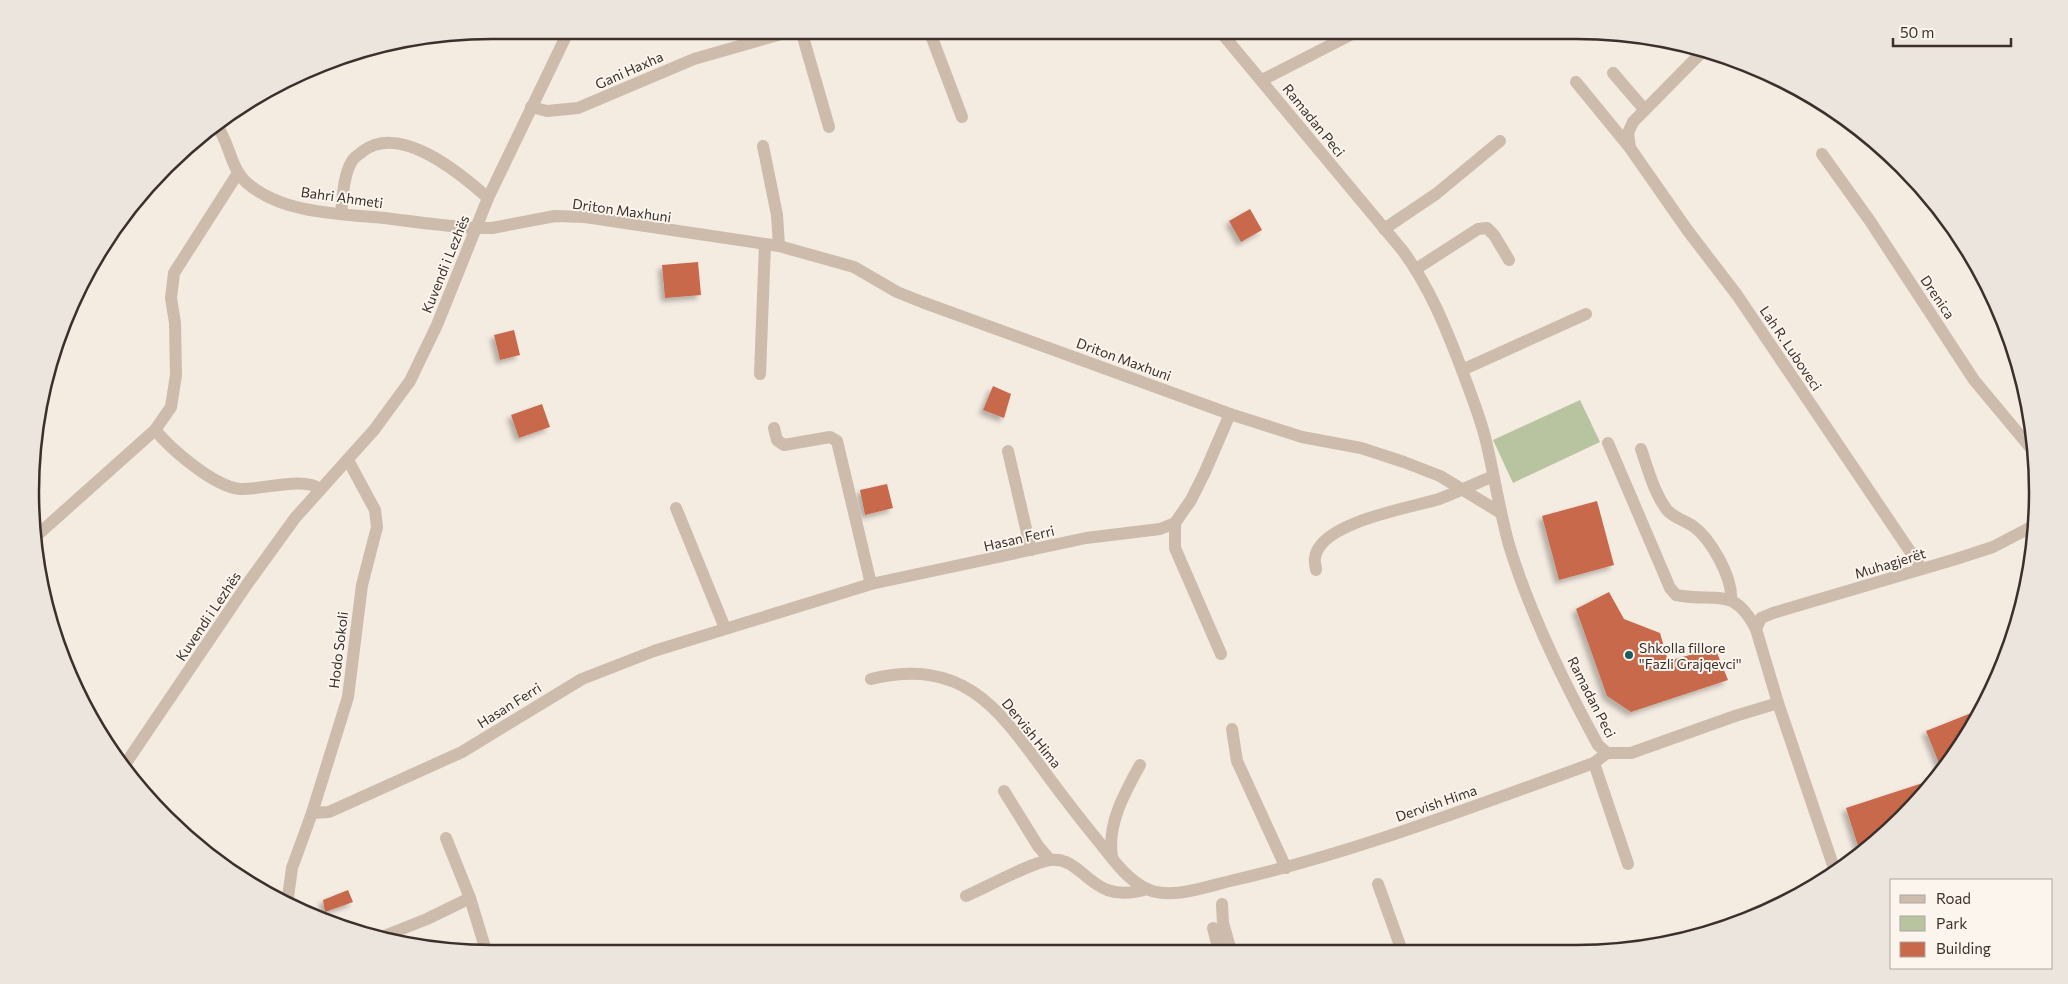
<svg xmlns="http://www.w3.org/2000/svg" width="2068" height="984" viewBox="0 0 2068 984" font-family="Commissioner,sans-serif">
	<defs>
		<filter id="shadow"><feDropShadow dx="-4" dy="4" stdDeviation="2.5" flood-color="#0004"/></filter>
	</defs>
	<rect width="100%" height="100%" fill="#f4ebe1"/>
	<!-- green -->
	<polygon fill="#b8c4a0" points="1580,400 1600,442 1513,483 1493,440"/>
	<!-- building -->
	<g fill="#c8694b" filter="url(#shadow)">
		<polygon points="1250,209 1262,230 1241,242 1229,221"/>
		<polygon points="698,262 701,295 665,298 662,265"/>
		<polygon points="514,330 520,355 500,360 494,335"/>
		<polygon points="993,386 1011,394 1004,418 983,410"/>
		<polygon points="542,404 550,427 519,438 511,415"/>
		<polygon points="887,484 893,508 865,515 860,490"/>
		<polygon points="1597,501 1614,565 1559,580 1542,516"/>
		<polygon points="1609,592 1624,619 1660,633 1668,661 1715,648 1728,680 1631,712 1607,696 1576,609"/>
		<polygon points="1979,710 1943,773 1926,731"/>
		<polygon points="1935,779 1869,846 1859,849 1846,808"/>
		<polygon points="348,890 353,902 325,912 323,900"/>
	</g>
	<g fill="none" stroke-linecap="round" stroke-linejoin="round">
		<!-- minor -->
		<g stroke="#cdbbac" stroke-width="12">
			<polyline points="801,30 829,127"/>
			<polyline points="929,30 962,117"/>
			<path d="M1219,30L1403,251C1430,288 1446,328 1462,370C1470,392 1479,414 1485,437C1494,473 1499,509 1509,545C1530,614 1563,681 1598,745L1607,753H1631L1735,716L1778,703L1835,871"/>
			<polyline points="1704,50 1633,122 1628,133 1630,148 1688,231 1737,295 1922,569"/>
			<polyline points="1613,73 1644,109"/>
			<polyline points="1262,80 1360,30"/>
			<polyline points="1576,82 1630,148"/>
			<polyline points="531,107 547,111 578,108 694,59 795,30"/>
			<path d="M215,123C230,141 229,167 247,183C283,214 340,214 385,218C415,222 445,226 475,228H492L555,216L585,217L779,246L854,267L897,292L922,302L1230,414L1302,437L1361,448L1404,462L1440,476L1501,513"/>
			<polyline points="763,146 777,215 779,246"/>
			<polyline points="1822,154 1870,221 1974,380 2034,452"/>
			<path d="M341,214C343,197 343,176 352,161C354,157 360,154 363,151C400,123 460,173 488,198"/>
			<polyline points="1384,229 1436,194 1500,141"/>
			<polyline points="1416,269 1478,229 1487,228 1494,235 1509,260"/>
			<polyline points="1462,370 1586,314"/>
			<polyline points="760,374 765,244"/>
			<polyline points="774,428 777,440 784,445 830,437 837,441 871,584"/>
			<path d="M155,430C172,450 213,486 240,489C262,490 304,476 320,489"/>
			<path d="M1608,443L1670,588L1676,595C1717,603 1733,585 1756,629"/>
			<path d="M1641,449C1648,469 1654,493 1667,510C1673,517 1685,521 1693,526C1711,539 1733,578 1731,600"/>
			<polyline points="1008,451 1031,550"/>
			<polyline points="676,508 725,628"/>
			<polyline points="1175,523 1175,548 1221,654"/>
			<polyline points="34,538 155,430 171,407 176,375 175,323 171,298 174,273 238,173"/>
			<path d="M1316,570C1316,566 1314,562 1315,558C1319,522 1411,508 1439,499C1458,492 1475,484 1493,476"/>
			<path d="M871,679C964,657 998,708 1047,775C1064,798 1081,820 1099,842C1112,858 1127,880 1147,889C1171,900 1205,887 1230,881C1354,853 1474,806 1594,763L1607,753"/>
			<polyline points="1778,703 1756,629 1761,618 1773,613 1956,559 1993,547 2035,525"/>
			<polyline points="1232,729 1237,761 1286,868"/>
			<polyline points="126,763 248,583 295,518 374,430 410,381 437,325 488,198 569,30"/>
			<polyline points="1594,763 1628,864"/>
			<polyline points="1004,791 1038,846 1050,860"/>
			<polyline points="312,813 329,812 462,752 582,679 654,651 871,584 1086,538 1160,529 1175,523 1191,500 1204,474 1230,414"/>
			<polyline points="446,838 470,898 487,954"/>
			<path d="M1112,857C1107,824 1124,794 1140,765"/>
			<polyline points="1378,884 1402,951"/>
			<path d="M966,896C985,888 1032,862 1050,860C1086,856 1089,907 1147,889"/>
			<polyline points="287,904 292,868 312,813 348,697 362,585 377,527 375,510 348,460"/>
			<polyline points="1222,904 1223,923 1231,951"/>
			<polyline points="1213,928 1219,951"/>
			<polyline points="379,938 427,919 470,898"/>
		</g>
	</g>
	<!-- markers -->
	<circle fill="#1f5a5e" stroke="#fbf5ee" stroke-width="2" cx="1629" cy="655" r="5"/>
	<g text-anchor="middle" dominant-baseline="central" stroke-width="4" stroke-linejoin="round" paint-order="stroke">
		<!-- street labels -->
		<g font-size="14" fill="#3b302b" stroke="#fbf5ee">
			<text transform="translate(629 70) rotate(-24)">Gani Haxha</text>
			<text transform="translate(1314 120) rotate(51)">Ramadan Peci</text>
			<text transform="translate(342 197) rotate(8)">Bahri Ahmeti</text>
			<text transform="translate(622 210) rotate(8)">Driton Maxhuni</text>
			<text transform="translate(445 264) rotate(-68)">Kuvendi i Lezhës</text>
			<text transform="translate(1938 297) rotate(56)">Drenica</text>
			<text transform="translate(1791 348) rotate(56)">Lah R. Luboveci</text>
			<text transform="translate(1124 359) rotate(20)">Driton Maxhuni</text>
			<text transform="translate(1019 538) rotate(-13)">Hasan Ferri</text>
			<text transform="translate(1890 563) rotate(-17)">Muhagjerët</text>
			<text transform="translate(208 616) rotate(-56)">Kuvendi i Lezhës</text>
			<text transform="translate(338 650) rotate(-83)">Hodo Sokoli</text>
			<text transform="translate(1592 697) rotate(63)">Ramadan Peci</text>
			<text transform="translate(509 705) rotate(-32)">Hasan Ferri</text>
			<text transform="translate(1032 733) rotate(51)">Dervish Hima</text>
			<text transform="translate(1436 803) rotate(-19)">Dervish Hima</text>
		</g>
		<!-- poi labels -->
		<g font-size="14" fill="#3b302b" stroke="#fbf5ee" text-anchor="start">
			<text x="1639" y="647">Shkolla fillore<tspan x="1639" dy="16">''Fazli Grajqevci''</tspan></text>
		</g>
	</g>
	<!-- crop -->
	<path d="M0 0H2068V984H0ZM492 39H1576A453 453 0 0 1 2029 492V492A453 453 0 0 1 1576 945H492A453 453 0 0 1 39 492V492A453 453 0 0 1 492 39Z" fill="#ece5de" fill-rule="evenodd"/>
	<path fill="none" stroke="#3b302b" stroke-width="2.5" d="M492 39H1576A453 453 0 0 1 2029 492V492A453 453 0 0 1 1576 945H492A453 453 0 0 1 39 492V492A453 453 0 0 1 492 39Z"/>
	<!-- legend -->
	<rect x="1890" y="879" width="162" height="90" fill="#fbf5ee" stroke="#aea6a0"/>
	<rect x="1900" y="895" width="25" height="8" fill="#cdbbac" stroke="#aea6a0"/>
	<text x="1936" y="904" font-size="15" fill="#3b302b">Road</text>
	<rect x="1900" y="916" width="25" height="15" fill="#b8c4a0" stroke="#aea6a0"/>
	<text x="1936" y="929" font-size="15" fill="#3b302b">Park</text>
	<rect x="1900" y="942" width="25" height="15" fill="#c8694b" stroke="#aea6a0"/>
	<text x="1936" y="954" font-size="15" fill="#3b302b">Building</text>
	<!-- scale -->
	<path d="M1893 38v8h118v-8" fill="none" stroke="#3b302b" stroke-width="2.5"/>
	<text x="1900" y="38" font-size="15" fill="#3b302b" stroke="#fbf5ee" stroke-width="4" paint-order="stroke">50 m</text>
</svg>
